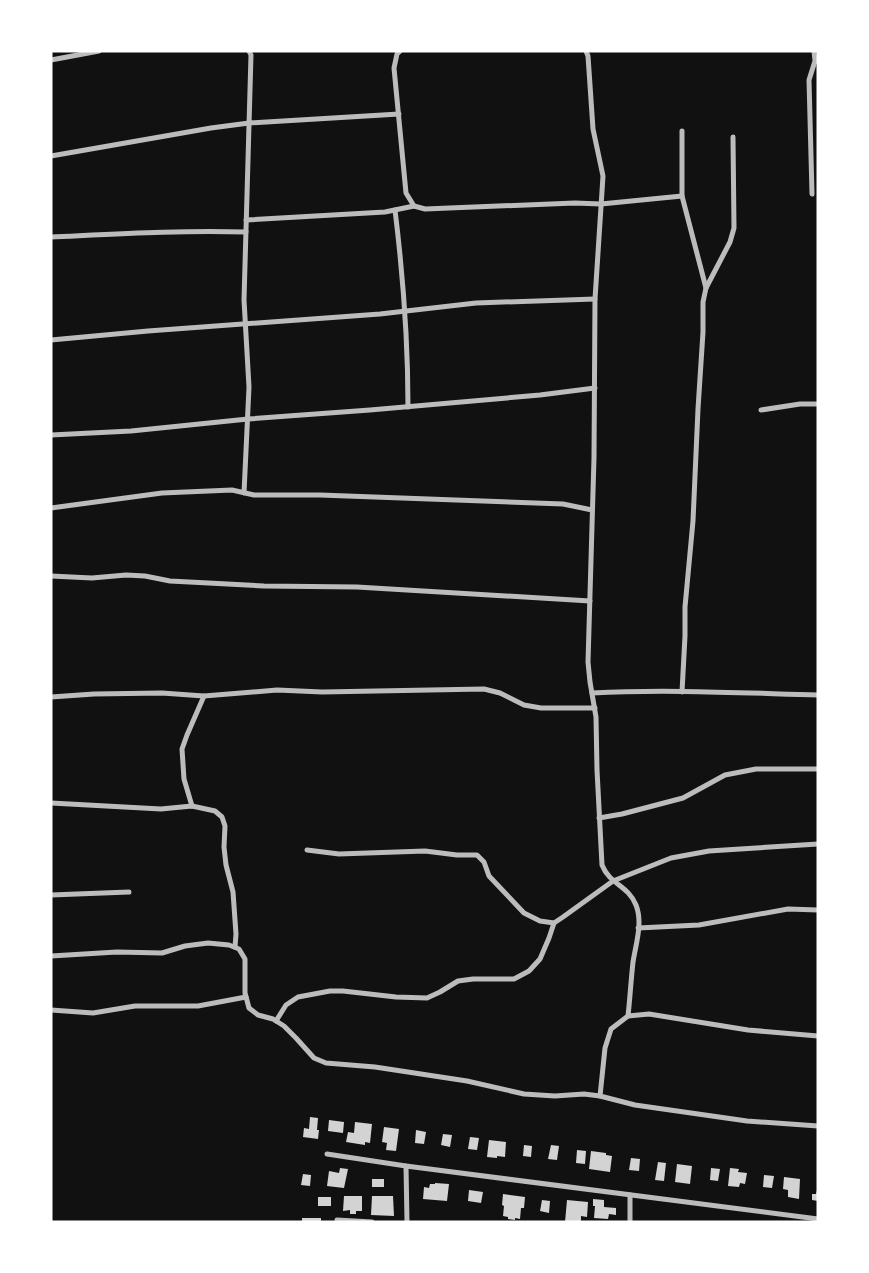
<svg xmlns="http://www.w3.org/2000/svg" width="869" height="1273" viewBox="0 0 869 1273" font-family="'DM Sans',sans-serif">
	<rect width="100%" height="100%" fill="#111"/>
	<!-- building -->
	<g fill="#d3d3d3">
		<polygon points="310,1117 318,1118 317,1130 319,1130 318,1139 303,1137 304,1128 309,1129"/>
		<polygon points="329,1120 344,1122 343,1133 328,1131"/>
		<polygon points="355,1122 372,1124 370,1143 365,1142 365,1145 346,1142 348,1132 354,1133"/>
		<polygon points="384,1127 399,1129 396,1151 386,1150 387,1143 382,1142"/>
		<polygon points="416,1130 426,1132 424,1144 415,1143"/>
		<polygon points="443,1134 452,1135 450,1147 441,1145"/>
		<polygon points="470,1137 479,1138 477,1150 468,1149"/>
		<polygon points="489,1140 506,1142 505,1157 497,1156 497,1158 487,1157"/>
		<polygon points="524,1145 532,1146 531,1157 523,1156"/>
		<polygon points="551,1145 559,1146 557,1160 548,1159"/>
		<polygon points="577,1150 586,1151 585,1164 576,1163"/>
		<polygon points="591,1151 606,1153 606,1155 612,1156 610,1172 589,1169"/>
		<polygon points="631,1158 640,1159 639,1171 629,1170"/>
		<polygon points="658,1162 666,1163 664,1181 655,1180"/>
		<polygon points="677,1164 692,1166 690,1184 675,1182"/>
		<polygon points="340,1168 348,1169 344,1188 327,1186 329,1171 339,1173"/>
		<polygon points="711,1168 720,1169 718,1181 710,1180"/>
		<polygon points="730,1168 739,1169 738,1172 747,1173 745,1184 740,1183 739,1187 728,1186"/>
		<polygon points="303,1174 311,1175 310,1186 301,1185"/>
		<polygon points="764,1175 774,1176 772,1188 763,1187"/>
		<polygon points="784,1177 800,1179 799,1199 788,1197 788,1190 783,1189"/>
		<rect x="372" y="1179" width="12" height="8"/>
		<polygon points="435,1183 449,1184 447,1201 423,1199 424,1187 429,1188 430,1184 435,1184"/>
		<polygon points="469,1190 483,1192 481,1203 468,1201"/>
		<polygon points="817,1190 818,1190 818,1201 812,1200 812,1194 816,1194"/>
		<polygon points="503,1194 525,1197 524,1208 521,1208 520,1219 515,1218 515,1220 508,1219 508,1217 503,1216 504,1206 502,1205"/>
		<polygon points="344,1196 362,1196 362,1211 356,1211 356,1214 350,1214 350,1210 343,1211"/>
		<polygon points="372,1196 393,1196 394,1216 371,1215"/>
		<rect x="318" y="1197" width="13" height="9"/>
		<polygon points="593,1199 604,1200 604,1207 616,1208 616,1215 609,1214 608,1219 594,1218 595,1206 593,1206"/>
		<polygon points="542,1200 550,1201 549,1213 540,1211"/>
		<polygon points="567,1200 588,1202 587,1217 581,1216 581,1222 565,1222"/>
		<rect x="302" y="1218" width="19" height="4"/>
	</g>
	<g fill="none" stroke-linecap="round" stroke-linejoin="round">
		<!-- minor -->
		<g stroke="#bcbcbc" stroke-width="5">
			<polyline points="400,51 397,54 394,68 406,193 414,206 425,209 575,203 601,204 682,196"/>
			<path d="M586,51L588,56L593,129L603,176L595,299L594,458L588,662L590,682L596,717L597,770L602,865C610,885 628,885 636,905C643,923 636,943 633,962C631,980 630,998 628,1016"/>
			<polyline points="51,60 99,51"/>
			<polyline points="682,131 682,196 706,288"/>
			<polyline points="51,156 211,128 249,123 399,114"/>
			<polyline points="812,194 809,80 815,61 814,51"/>
			<path d="M395,210C403,275 408,341 408,407"/>
			<polyline points="246,220 385,212 414,206"/>
			<path d="M51,237C116,234 181,230 246,232"/>
			<polyline points="51,340 148,331 380,314 476,303 595,299"/>
			<polyline points="761,410 800,404 818,404"/>
			<polyline points="51,435 131,431 248,419 370,410 540,395 595,388"/>
			<polyline points="244,493 249,387 244,300 251,55 249,51"/>
			<polyline points="51,508 162,493 232,490 254,495 320,495 563,504 592,510"/>
			<polyline points="51,576 92,578 126,575 145,576 170,581 264,586 357,587 590,601"/>
			<polyline points="682,692 685,636 685,607 693,521 698,409 703,332 703,302 706,288 730,242 734,228 733,137"/>
			<path d="M592,693C667,689 743,693 818,695"/>
			<polyline points="51,697 94,694 162,693 204,696 277,690 322,692 484,689 500,693 524,705 541,708 595,708"/>
			<polyline points="51,803 161,809 192,806 215,811 222,817 225,826 224,847 226,865 233,892 236,934 235,947"/>
			<polyline points="192,806 184,779 182,749 187,735 204,696"/>
			<polyline points="599,818 622,814 683,798 725,775 756,769 818,769"/>
			<polyline points="307,850 339,854 425,851 457,855 477,855 484,862 489,876 524,913 540,921 554,923 563,917 613,881 671,858 709,851 818,844"/>
			<polyline points="51,895 129,892"/>
			<polyline points="638,928 699,925 788,909 818,910"/>
			<polyline points="51,956 117,952 162,953 185,946 208,943 229,945 239,949 245,959 245,993 249,1008 258,1015 273,1019 284,1026 296,1038 314,1058 326,1063 375,1067 467,1081 524,1094 555,1096 584,1094 600,1096"/>
			<polyline points="51,1010 93,1013 135,1006 198,1006 246,997"/>
			<polyline points="276,1021 286,1005 298,997 330,991 343,991 396,997 427,998 440,992 458,981 473,979 514,979 529,971 540,959 549,938 554,923"/>
			<polyline points="818,1036 748,1030 649,1014 628,1016 611,1029 605,1048 600,1096 635,1105 747,1121 818,1126"/>
			<polyline points="327,1154 406,1166 818,1219"/>
			<polyline points="406,1166 407,1222"/>
			<polyline points="630,1195 630,1222"/>
			<polyline points="337,1220 372,1222"/>
		</g>
	</g>
	<!-- border -->
	<rect width="869" height="1273" fill="none" stroke="#ffffff" stroke-width="105"/>
</svg>
